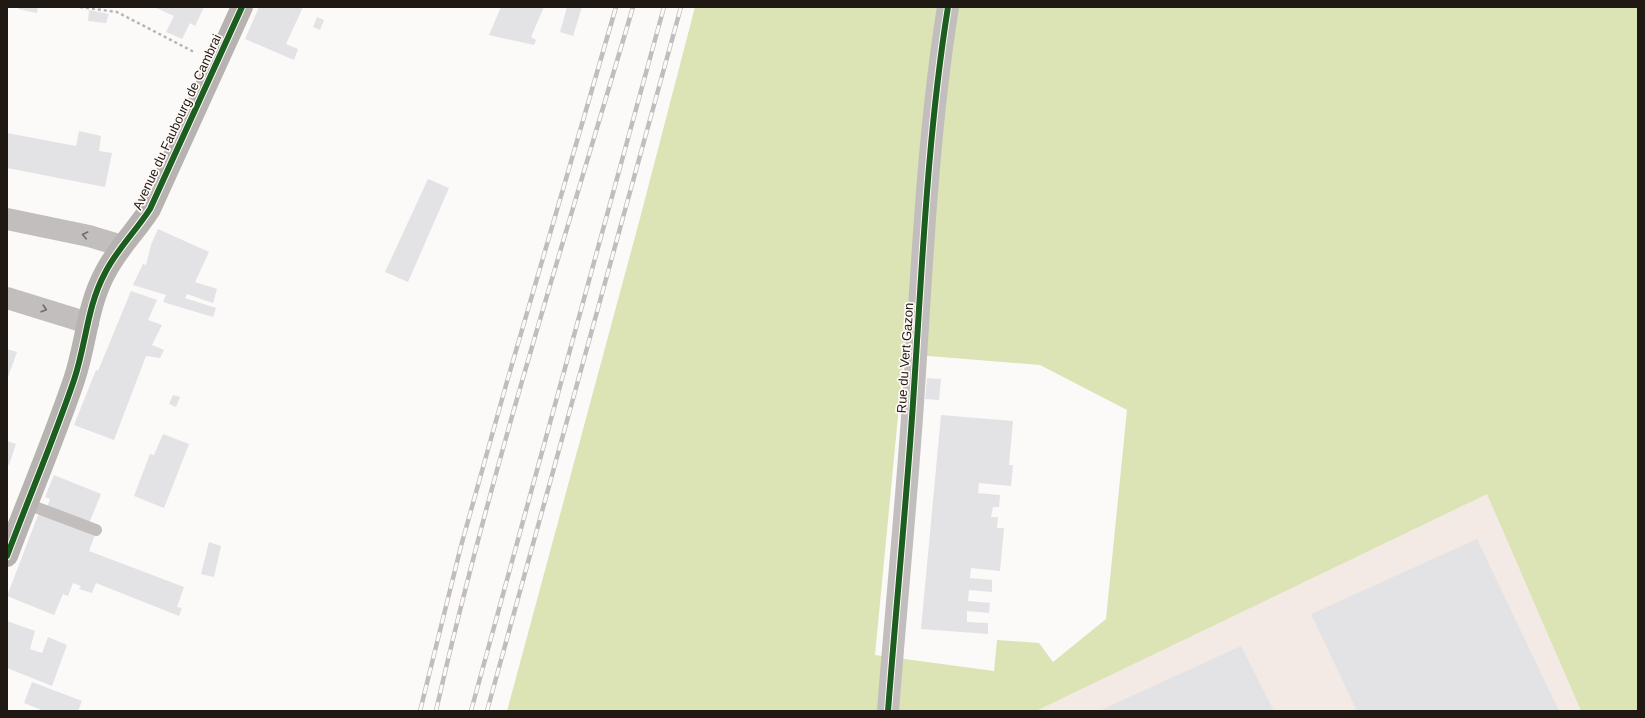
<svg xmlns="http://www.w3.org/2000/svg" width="1645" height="718" viewBox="0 0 1645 718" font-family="Helvetica,sans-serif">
	<rect width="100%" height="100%" fill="#fcfaf8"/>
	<!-- industrial -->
	<polygon fill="#f3eae6" points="1487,493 1581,711 1036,711"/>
	<!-- green -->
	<path fill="#dce3b4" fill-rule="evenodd" d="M695,7H1638V711H1581L1487,494L1036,711H507L639,222ZM904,354L1040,365L1127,410L1106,619L1053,662L1039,643L997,640L994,671L875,655Z"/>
	<!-- building -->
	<g fill="#e3e2e4">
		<polygon points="19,7 38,7 37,13 18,9"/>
		<polygon points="154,7 204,7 195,26 190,23 182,39 166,32 174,16"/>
		<polygon points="259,7 303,7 286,44 298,49 294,60 245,39"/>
		<polygon points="501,7 544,7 531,37 536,40 534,45 489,35"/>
		<polygon points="567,7 582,7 573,36 560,32"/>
		<polygon points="89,10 109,14 106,23 88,21"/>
		<polygon points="317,17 324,20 320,30 313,27"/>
		<polygon points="79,131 101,136 99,151 112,153 105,187 7,168 7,133 76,146"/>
		<polygon points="428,179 449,188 408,282 385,272"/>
		<polygon points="158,229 209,252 195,282 217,289 213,303 187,294 185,298 216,308 213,317 163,302 166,295 133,285 143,264 146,265 151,245"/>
		<polygon points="131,291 157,300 148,320 162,325 152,345 164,350 160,358 146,356 114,440 74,425 96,370 98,371"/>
		<polygon points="7,349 17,352 7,380"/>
		<polygon points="927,378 941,379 939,400 925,399"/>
		<polygon points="173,395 180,397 176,407 169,404"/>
		<polygon points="941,415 1013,421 1009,465 1013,465 1011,486 979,483 978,493 1000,495 999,507 993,507 991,517 998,517 997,528 1004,528 1000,571 971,568 970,578 992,580 992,592 969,590 968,601 990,603 989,613 967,611 967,622 988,623 988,634 921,629"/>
		<polygon points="163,434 189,444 164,508 134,496 150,454 154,455"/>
		<polygon points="7,441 16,444 9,465 7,464"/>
		<polygon points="54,475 101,494 88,526 46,510 50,499 45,497"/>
		<polygon points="40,510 96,532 89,551 184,587 177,607 182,608 179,616 96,583 92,593 79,589 81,586 73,583 68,596 63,594 54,615 7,596"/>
		<polygon points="1477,539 1559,711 1357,711 1311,614"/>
		<polygon points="209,542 221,546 214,577 201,574"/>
		<polygon points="7,621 35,631 30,649 42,653 48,637 67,645 52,686 7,668"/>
		<polygon points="1241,646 1274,711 1099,711"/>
		<polygon points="32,682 82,701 78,711 44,711 24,703"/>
	</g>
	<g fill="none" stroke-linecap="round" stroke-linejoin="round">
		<!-- path -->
		<polyline stroke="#b9b5b4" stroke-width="2.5" stroke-dasharray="3 3" stroke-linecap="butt" points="80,7 117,12 194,52"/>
		<!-- lane -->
		<polyline stroke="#c1bebd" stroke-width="12" points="27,504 96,530"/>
		<!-- street -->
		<g stroke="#c1bebd" stroke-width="22">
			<polyline points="7,219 89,236 122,246"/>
			<polyline points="7,298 88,323"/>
			<path d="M888,711C896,608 906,506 913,403C922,271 927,138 948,7"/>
		</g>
		<!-- secondary -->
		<path stroke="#b7b3b1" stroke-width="22" d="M7,556C29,497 54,439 74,380C86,345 87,306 105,273C117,249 136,231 150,209L242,7"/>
		<!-- rail casing -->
		<g stroke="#c0bdbc" stroke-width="4.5">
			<g id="rail">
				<polyline points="420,711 461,546 506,385 616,7"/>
				<path d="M436,711C490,473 564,241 633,7"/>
				<polyline points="471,711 664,7"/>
				<polyline points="487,711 681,7"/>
			</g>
		</g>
		<!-- rail -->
		<use href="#rail" stroke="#fef9f6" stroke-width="3" stroke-dasharray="9" stroke-linecap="butt"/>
		<!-- cycleway casing -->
		<g stroke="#fef9f6" stroke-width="8">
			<g id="cycleway">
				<path d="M7,556C29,497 54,439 74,380C86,345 87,306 105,273C117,249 136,231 150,209L242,7"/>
				<path d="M888,711C896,608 906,506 913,403C922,271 927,138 948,7"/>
			</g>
		</g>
		<!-- cycleway -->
		<use href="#cycleway" stroke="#1b5e20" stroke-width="6"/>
	</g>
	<!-- one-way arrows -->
	<defs><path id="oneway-chevron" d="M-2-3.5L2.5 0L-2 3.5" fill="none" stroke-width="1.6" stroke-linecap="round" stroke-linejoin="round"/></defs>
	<g stroke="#706b68">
		<use href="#oneway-chevron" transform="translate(85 235) rotate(-168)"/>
		<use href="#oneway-chevron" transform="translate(44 309) rotate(17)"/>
	</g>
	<g text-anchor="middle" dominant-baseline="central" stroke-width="3.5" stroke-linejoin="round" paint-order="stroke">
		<!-- street labels -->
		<g font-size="13" fill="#201812" stroke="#fef9f6">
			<text transform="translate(177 122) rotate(-65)">Avenue du Faubourg de Cambrai</text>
			<text transform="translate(905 358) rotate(-86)">Rue du Vert Gazon</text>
		</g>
	</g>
	<!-- border -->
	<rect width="1645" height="718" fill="none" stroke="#201812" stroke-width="16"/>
</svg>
